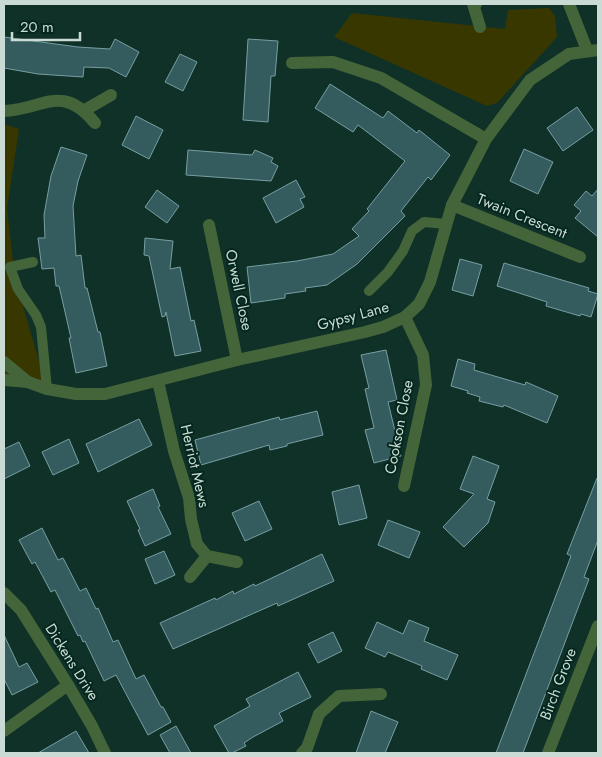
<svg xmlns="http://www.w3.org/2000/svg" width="602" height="757" viewBox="0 0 602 757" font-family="Jost,sans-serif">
	<rect width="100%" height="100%" fill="#103127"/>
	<!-- green -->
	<g fill="#393700">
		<polygon points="549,8 555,16 557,37 497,103 487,106 334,37 352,13 505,29 508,10"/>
		<polygon points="4,124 19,129 7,209 15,278 47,389 4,382"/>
	</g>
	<!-- building -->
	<g fill="#345b5e" stroke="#779fa3">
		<polygon points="4,37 78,47 110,49 115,39 139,52 126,77 109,68 84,67 83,77 38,74 4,68"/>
		<polygon points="248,39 278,41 275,76 271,76 268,122 243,120"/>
		<polygon points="180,54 197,62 183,91 165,82"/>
		<polygon points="330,84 383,118 388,111 417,133 419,130 450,155 431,180 428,177 401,211 405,216 357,264 327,285 305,288 306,291 285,294 285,298 251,303 247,267 297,261 333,254 359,236 352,229 369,211 367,209 405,161 358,125 353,132 315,108"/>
		<polygon points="577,107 593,130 563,151 547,128"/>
		<polygon points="136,116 163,130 149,159 122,145"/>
		<polygon points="61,147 87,155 78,181 73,206 76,256 81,255 85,288 87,288 98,332 100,332 107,366 76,373 69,338 71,338 59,286 56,286 54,268 42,269 38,238 45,238 44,215 51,176"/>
		<polygon points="524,149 553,162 538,194 510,181"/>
		<polygon points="188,150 252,155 255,150 273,158 271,162 278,166 271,181 186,175"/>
		<polygon points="296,180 305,197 300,199 304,207 276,223 263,198"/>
		<polygon points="598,189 598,237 575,218 581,211 574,205 586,191 592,196"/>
		<polygon points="157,190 179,206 167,223 145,207"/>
		<polygon points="145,238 173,241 170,269 180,267 191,321 194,320 201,351 175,356 166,312 165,316 162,317 149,256 144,255"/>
		<polygon points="460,259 482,265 473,296 452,290"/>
		<polygon points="504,263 589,288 588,291 598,294 591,317 581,314 580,316 546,306 547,302 497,286"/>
		<polygon points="386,350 397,400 388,402 401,456 374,463 365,430 374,428 365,389 369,388 361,355"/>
		<polygon points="458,359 475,364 474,370 525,385 526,382 558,396 547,423 504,405 503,407 479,401 480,397 467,393 468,391 451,386"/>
		<polygon points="317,411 323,435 287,444 287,446 270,450 269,445 201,465 195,440 279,417 280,420"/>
		<polygon points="139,419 152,445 98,472 86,444"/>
		<polygon points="69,439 79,463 53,475 42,452"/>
		<polygon points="19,442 30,466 4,479 4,449"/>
		<polygon points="473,456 499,466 487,499 495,502 488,523 464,547 443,527 474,494 460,489"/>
		<polygon points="597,478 598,478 598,540 584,577 589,579 523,753 496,753 571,556 567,554"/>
		<polygon points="359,485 367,518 339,525 332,492"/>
		<polygon points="153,489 160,506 158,507 171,534 145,546 138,530 140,529 127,501"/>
		<polygon points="259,501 272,529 245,541 232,513"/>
		<polygon points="388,520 420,532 409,558 378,545"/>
		<polygon points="42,528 58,560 63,558 80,591 86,588 96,609 98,608 113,642 118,640 136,679 144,675 161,707 163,707 171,722 148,735 116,675 104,681 85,641 83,642 80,635 78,636 55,590 51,592 35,562 32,564 19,540"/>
		<polygon points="164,551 175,575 155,584 145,559"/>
		<polygon points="322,554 334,581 278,606 277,603 173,649 160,623 215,598 216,600 233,591 234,594 254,584 255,586"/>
		<polygon points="409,620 429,628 424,641 458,655 447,680 421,669 422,666 388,652 385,657 365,648 377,622 403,634"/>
		<polygon points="333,632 342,651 318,663 308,644"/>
		<polygon points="4,635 19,667 27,663 38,682 12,695 4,679"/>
		<polygon points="298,672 311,697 279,713 283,721 253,737 244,743 246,746 232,753 229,753 214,726 250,706 246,699"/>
		<polygon points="371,711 398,722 385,753 356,753"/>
		<polygon points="176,726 191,753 170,753 160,735"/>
		<polygon points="76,731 89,753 38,753"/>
	</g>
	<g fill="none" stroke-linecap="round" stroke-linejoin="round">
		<!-- service -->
		<g stroke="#44653a" stroke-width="10">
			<polyline points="33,262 10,267 18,289 36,315 41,327 47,389"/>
			<polyline points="369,291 388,272 403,251 412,231 424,222 446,224"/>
		</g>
		<!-- minor -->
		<g stroke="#44653a" stroke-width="12">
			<polyline points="476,4 473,4 480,27"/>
			<polyline points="569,4 587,50"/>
			<polyline points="292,63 333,62 381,78 486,139"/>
			<polyline points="85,110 111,95"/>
			<path d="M4,111C42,110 62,82 95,123"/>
			<polyline points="452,205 580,257"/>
			<polyline points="209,225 237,360"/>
			<polyline points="4,362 28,382"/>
			<polyline points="4,380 28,382 47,389 76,394 105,394 237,360 365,332 383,327 405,317 419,304 430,282 452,205 486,139 530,80 569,54 598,50"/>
			<polyline points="158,381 174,451 189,498 191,519 197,544 207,556 237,562"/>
			<polyline points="404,486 426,385 423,355 405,317"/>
			<polyline points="190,577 207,556"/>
			<polyline points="4,593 21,610 68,685 92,726 105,753"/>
			<polyline points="4,731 68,685"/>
			<polyline points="302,753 307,748 319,714 339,696 381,694"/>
			<polyline points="548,753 598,626"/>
		</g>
	</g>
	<g text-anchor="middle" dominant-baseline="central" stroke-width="4" stroke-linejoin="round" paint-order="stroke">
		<!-- street labels -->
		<g font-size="15" fill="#c9dbd4" stroke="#04271e">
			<text transform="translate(522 216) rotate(22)">Twain Crescent</text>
			<text transform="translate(239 290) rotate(78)">Orwell Close</text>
			<text transform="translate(353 316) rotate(-15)">Gypsy Lane</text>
			<text transform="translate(399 427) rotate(-79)">Cookson Close</text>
			<text transform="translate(195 466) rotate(77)">Herriot Mews</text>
			<text transform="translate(72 662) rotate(58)">Dickens Drive</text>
			<text transform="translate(558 684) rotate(-69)">Birch Grove</text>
		</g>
	</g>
	<!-- border -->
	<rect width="602" height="757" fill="none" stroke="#c9dbd4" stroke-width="10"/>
	<!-- scale -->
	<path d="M12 32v8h68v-8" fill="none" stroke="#c9dbd4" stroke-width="2.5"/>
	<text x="20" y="32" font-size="15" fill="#c9dbd4" stroke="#04271e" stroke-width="4" paint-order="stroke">20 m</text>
</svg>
